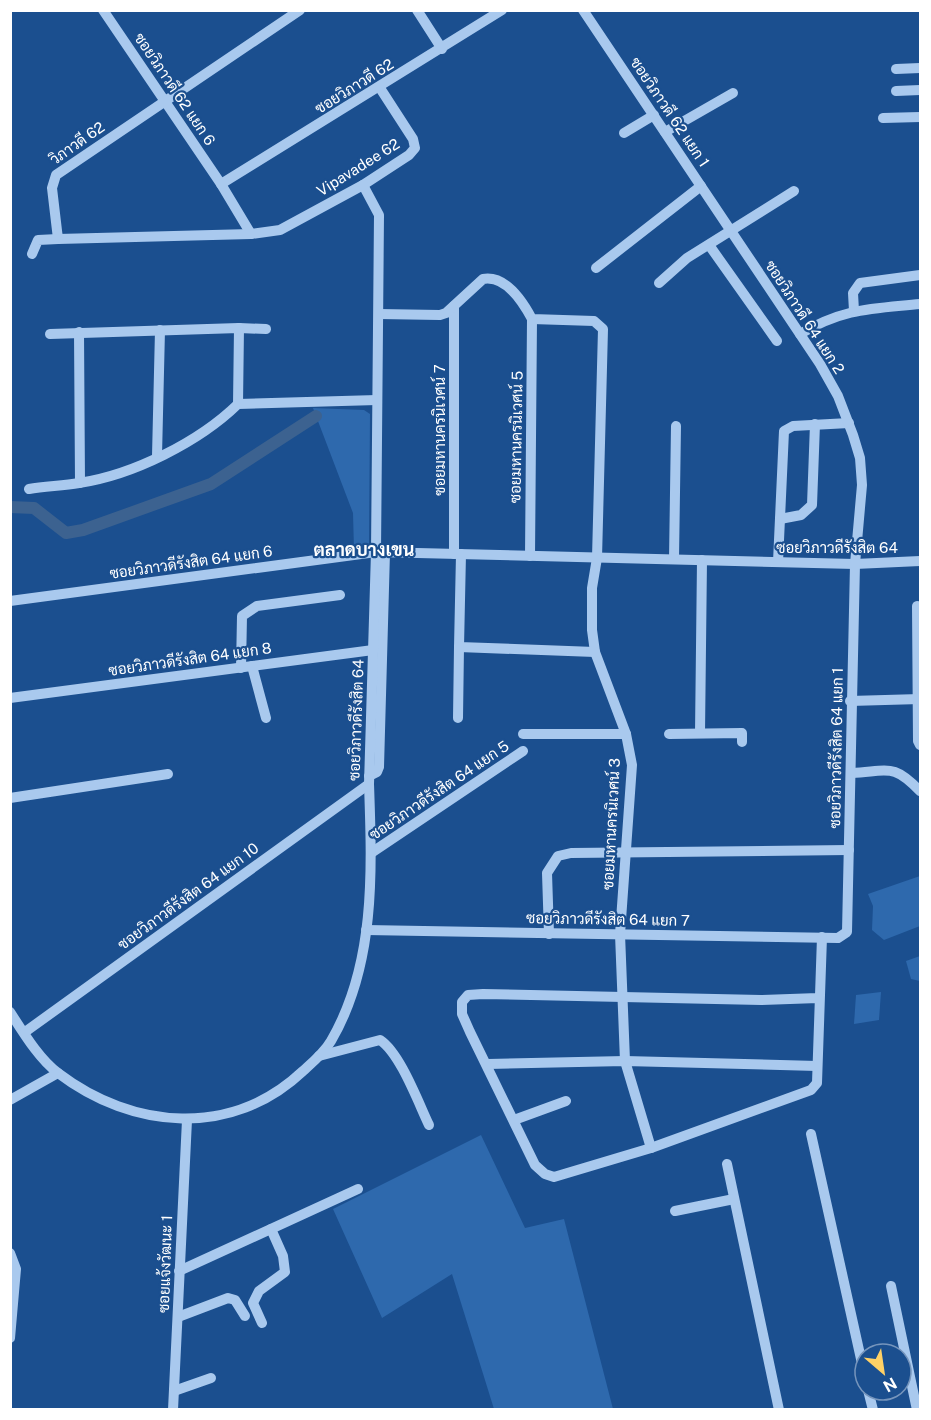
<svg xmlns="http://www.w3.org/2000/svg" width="931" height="1420" viewBox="0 0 931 1420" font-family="'Public Sans',Sarabun,sans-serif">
	<rect width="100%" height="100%" fill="#1b4f8f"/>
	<!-- green -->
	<g fill="#2e69ad">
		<polygon points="313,408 364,410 370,414 369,548 354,550 353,513"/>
		<polygon points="920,876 920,926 884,940 872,930 873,906 868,894"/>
		<polygon points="920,956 920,981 911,979 906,961"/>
		<polygon points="881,992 879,1020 854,1024 856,995"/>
		<polygon points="481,1135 525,1228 564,1219 613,1409 494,1409 452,1274 382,1318 333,1209"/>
	</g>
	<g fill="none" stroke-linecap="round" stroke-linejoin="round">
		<!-- canal -->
		<polyline stroke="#3c6290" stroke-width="12" points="10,507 34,508 66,533 83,530 211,484 316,416"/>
		<!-- minor -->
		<g stroke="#a9c9ee" stroke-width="10">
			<polyline points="103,10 221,184 251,234"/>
			<polyline points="300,10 56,175 52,188 58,239 251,234 280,230 363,185 409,155 415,148 413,139 380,88"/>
			<polyline points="417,10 442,49"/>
			<polyline points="896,69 920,68"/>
			<polyline points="896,91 920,90"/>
			<polyline points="883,118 920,117"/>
			<polyline points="665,132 733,93"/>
			<polyline points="624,133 654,115"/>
			<polyline points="221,184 502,10"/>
			<polyline points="709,245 777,341"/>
			<polyline points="32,254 38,240 58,239"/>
			<polyline points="596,268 701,186"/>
			<polyline points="659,283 687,258 794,191"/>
			<polyline points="454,306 454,554"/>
			<polyline points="854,311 853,293 860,283 920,275"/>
			<path d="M379,314L440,315L446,313L483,279C506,275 523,302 532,319L594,321L603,329L597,558L592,588V630L595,652L626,734L632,765L620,934L625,1061L651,1148"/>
			<polyline points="239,328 266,329"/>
			<polyline points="79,332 80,483"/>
			<polyline points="50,334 239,328 238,404"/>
			<path d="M800,334C844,308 871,309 920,304"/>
			<polyline points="157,456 160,330"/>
			<path d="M29,489C45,486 62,486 79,483C133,475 199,442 238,404L377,400"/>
			<polyline points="780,519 801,515 812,505 815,424"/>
			<polyline points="461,554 459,647 595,652"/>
			<polyline points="530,556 532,319"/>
			<polyline points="674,559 676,426"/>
			<polyline points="778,562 784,431 793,426 849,423"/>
			<polyline points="10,601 376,552 855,564 920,561"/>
			<polyline points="917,606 918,741 920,745"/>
			<polyline points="252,666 266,718"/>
			<polyline points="241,668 242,616 257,606 340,595"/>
			<polyline points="10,698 373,650"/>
			<polyline points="850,701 920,699"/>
			<polyline points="458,718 459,647"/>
			<polyline points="700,733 702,560"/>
			<polyline points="523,734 626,734"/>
			<polyline points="669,734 742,733 742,742"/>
			<path d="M852,773C889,771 893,763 920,791"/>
			<polyline points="369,776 377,772 379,767 385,552"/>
			<polyline points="10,798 168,774"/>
			<polyline points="371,853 523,751"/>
			<polyline points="366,930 838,938 847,932 855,564 862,485 860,458 853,435 838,396 820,364 583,10"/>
			<polyline points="549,934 547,873 558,856 571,853 849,850"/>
			<polyline points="818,998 761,1000 483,994 468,995 462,1002 462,1014 470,1032 535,1165 545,1174 554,1177 651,1148 811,1090 817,1083 822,937"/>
			<path d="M10,1012C23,1032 39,1059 58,1073C133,1130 232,1138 303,1071C313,1062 324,1053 331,1041C376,964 372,870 369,784L376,552L379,215L363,185"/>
			<polyline points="25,1032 369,784"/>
			<path d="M319,1056L380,1040C400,1053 418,1102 429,1125"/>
			<polyline points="488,1064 625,1061 817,1066"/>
			<polyline points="10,1100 58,1073"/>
			<polyline points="514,1120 566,1101"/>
			<polyline points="811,1134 865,1377"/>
			<polyline points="727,1164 779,1410"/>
			<polyline points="675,1211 734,1199"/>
			<polyline points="10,1253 16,1269 10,1338"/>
			<polyline points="179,1271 358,1189"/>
			<polyline points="891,1286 917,1410"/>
			<polyline points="178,1317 228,1298 235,1300 245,1316"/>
			<polyline points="262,1323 253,1303 259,1291 285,1272 283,1256 271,1229"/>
			<polyline points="868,1390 873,1410"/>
			<polyline points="174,1391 211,1378"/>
			<polyline points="173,1410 187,1120"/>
		</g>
	</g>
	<g text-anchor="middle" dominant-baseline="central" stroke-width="4.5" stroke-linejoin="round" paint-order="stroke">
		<!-- street labels -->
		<g font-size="15" fill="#fff" stroke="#1b4f8f">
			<text transform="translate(354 86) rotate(-32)">ซอยวิภาวดี 62</text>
			<text transform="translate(175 89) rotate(56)">ซอยวิภาวดี 62 แยก 6</text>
			<text transform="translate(670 112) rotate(56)">ซอยวิภาวดี 62 แยก 1</text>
			<text transform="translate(77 143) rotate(-35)">วิภาวดี 62</text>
			<text transform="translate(358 167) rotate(-32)">Vipavadee 62</text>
			<text transform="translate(805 317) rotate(57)">ซอยวิภาวดี 64 แยก 2</text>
			<text transform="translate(439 430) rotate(-90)">ซอยมหานครนิเวศน์ 7</text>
			<text transform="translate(516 437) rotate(-89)">ซอยมหานครนิเวศน์ 5</text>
			<text x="837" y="547">ซอยวิภาวดีรังสิต 64</text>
			<text transform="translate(191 562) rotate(-8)">ซอยวิภาวดีรังสิต 64 แยก 6</text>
			<text transform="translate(190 659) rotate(-8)">ซอยวิภาวดีรังสิต 64 แยก 8</text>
			<text transform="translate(356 720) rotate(-88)">ซอยวิภาวดีรังสิต 64</text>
			<text transform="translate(836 748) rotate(-89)">ซอยวิภาวดีรังสิต 64 แยก 1</text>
			<text transform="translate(439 790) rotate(-34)">ซอยวิภาวดีรังสิต 64 แยก 5</text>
			<text transform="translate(611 824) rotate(-87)">ซอยมหานครนิเวศน์ 3</text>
			<text transform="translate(188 896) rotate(-36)">ซอยวิภาวดีรังสิต 64 แยก 10</text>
			<text transform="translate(608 919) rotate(1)">ซอยวิภาวดีรังสิต 64 แยก 7</text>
			<text transform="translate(165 1264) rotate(-88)">ซอยแจ้งวัฒนะ 1</text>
		</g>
		<!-- quarter labels -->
		<g font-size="18" font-weight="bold" fill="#fff" stroke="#1b4f8f">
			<text x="364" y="549">ตลาดบางเขน</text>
		</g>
	</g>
	<!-- border -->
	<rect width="931" height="1420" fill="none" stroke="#ffffff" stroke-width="24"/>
	<!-- north arrow -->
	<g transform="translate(883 1372) rotate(151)"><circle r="28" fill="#1b4f8f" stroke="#7695bc" stroke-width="1.5"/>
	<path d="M0-4.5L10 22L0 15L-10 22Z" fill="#ffd166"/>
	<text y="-9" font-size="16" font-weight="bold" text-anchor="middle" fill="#ffffff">N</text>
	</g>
</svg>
